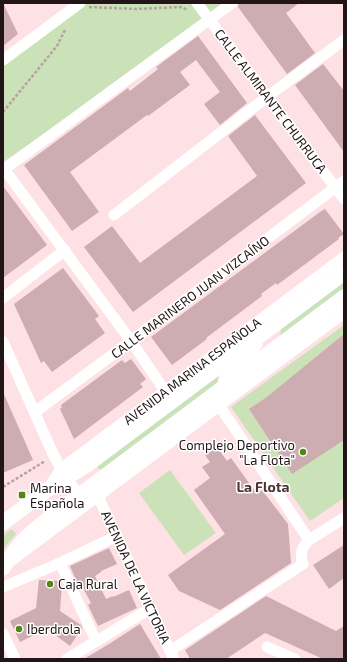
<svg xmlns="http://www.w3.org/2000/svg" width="347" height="662" viewBox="0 0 347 662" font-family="'Exo 2',sans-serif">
	<rect width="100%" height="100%" fill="#fde1e5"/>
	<!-- green -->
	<g fill="#cbe1b7">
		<polygon points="80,3 232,3 210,20 3,162 3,63"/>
		<polygon points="344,280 344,289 280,337 281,328"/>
		<polygon points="344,325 344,498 310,521 231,407"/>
		<polygon points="218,374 218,383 101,471 96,466"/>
		<polygon points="170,470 216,533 184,555 139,493"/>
		<polygon points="12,529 16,534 3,549 3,535"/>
	</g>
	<!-- building -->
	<g fill="#cdacb2">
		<polygon points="3,3 18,34 3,46"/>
		<polygon points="239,3 299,3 286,13 315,53 287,74 238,7"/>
		<polygon points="198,36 247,103 220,125 204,104 220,92 196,60 180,72 190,85 148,116 147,115 70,172 99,212 72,231 24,165 128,88 130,91 158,69 156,67"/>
		<polygon points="323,64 344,91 344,152 295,85"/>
		<polygon points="255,115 306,183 133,312 84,247 112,226 140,263 257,176 228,136"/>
		<polygon points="3,186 47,245 3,278"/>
		<polygon points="325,209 344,234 338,238 339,239 300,268 277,285 276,283 261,294 262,296 206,338 207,339 172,365 151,337 320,212"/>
		<polygon points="63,268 99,316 95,319 105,333 52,372 44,361 41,363 14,304"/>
		<polygon points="344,334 344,440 292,474 249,409 267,397"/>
		<polygon points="131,359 146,379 140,384 143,387 74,439 60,409 62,407 61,405 122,360 125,363"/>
		<polygon points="3,392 33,460 3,473"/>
		<polygon points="217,447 227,461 231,458 257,494 262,490 288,524 291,563 220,610 179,591 168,575 225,534 194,490 210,478 202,467 210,462 205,455"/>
		<polygon points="344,545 344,578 329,589 313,565"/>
		<polygon points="109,548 117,564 101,571 101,572 95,576 106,599 113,596 113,597 129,590 137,608 98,626 88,605 91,603 81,584 78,585 70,566"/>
		<polygon points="39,580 61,581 62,583 60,611 81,625 82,628 70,646 47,629 20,642 10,621 36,608"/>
		<polygon points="266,596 336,631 344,626 344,659 323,659 265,633 226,659 190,659 185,650"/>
		<polygon points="140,624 161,659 84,659 109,644"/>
	</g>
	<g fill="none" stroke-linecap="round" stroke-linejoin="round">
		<!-- path -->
		<g stroke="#b8a1a4" stroke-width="2.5" stroke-dasharray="3 2" stroke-linecap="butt">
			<polyline points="89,7 136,9 182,7 187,10"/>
			<polyline points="3,112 57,46 65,30"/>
			<polyline points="3,487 45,461"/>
		</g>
		<!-- street -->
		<g stroke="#fff" stroke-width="11">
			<polyline points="197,3 344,199"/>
			<polyline points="3,60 80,3"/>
			<polyline points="4,169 131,341 165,391"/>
			<polyline points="3,170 232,3"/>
			<polyline points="114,215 267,97 344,40"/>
			<polyline points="3,298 65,250"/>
			<polyline points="3,342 54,456 66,478 79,495"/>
			<polyline points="257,345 243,359 230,370 226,374 221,392 219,405 309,540 344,518"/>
			<polyline points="35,412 131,341 344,181"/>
			<polyline points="49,487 61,469 344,257"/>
			<polyline points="98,496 174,659"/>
			<polyline points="12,560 344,313"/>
			<polyline points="60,563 96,641"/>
			<polyline points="3,587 60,563 117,536"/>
			<polyline points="3,634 15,659"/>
			<polyline points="267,647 295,659"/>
			<path d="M170,651L303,564C299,554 302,547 309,540"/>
			<polyline points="67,659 151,608"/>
		</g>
		<!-- secondary -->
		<g stroke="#fff" stroke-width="15">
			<polyline points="3,523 47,490 87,465 344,273"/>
			<path d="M3,568C11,556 19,543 30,534C39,526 48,519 57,512L344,297"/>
		</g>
	</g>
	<!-- markers -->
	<g fill="#578616" stroke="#fff" stroke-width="1.5">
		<circle cx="303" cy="452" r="4"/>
		<rect x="18" y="491" width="8" height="8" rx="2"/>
		<circle cx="50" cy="584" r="4"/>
		<circle cx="19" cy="629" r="4"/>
	</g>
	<g text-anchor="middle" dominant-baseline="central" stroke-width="3" stroke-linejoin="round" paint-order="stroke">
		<!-- street labels -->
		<g font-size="13" fill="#211517" stroke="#fff">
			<text transform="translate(271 101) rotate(53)">CALLE ALMIRANTE CHURRUCA</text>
			<text transform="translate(190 297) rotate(-37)">CALLE MARINERO JUAN VIZCAÍNO</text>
			<text transform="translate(192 371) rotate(-37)">AVENIDA MARINA ESPAÑOLA</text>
			<text transform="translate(136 577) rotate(65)">AVENIDA DE LA VICTORIA</text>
		</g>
		<!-- poi labels -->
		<g font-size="13" fill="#211517" stroke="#fff" text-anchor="start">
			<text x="295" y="445" text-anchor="end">Complejo Deportivo<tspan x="295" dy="15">"La Flota"</tspan></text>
			<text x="30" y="488">Marina<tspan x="30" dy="15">Española</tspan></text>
			<text x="58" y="584">Caja Rural</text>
			<text x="27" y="629">Iberdrola</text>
		</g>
		<!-- neighbourhood labels -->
		<g font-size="14" font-weight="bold" fill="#4e3338" stroke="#fff">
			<text x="263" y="486">La Flota</text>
		</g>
	</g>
	<!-- border -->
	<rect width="347" height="662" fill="none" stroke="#211517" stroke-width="8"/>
</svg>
